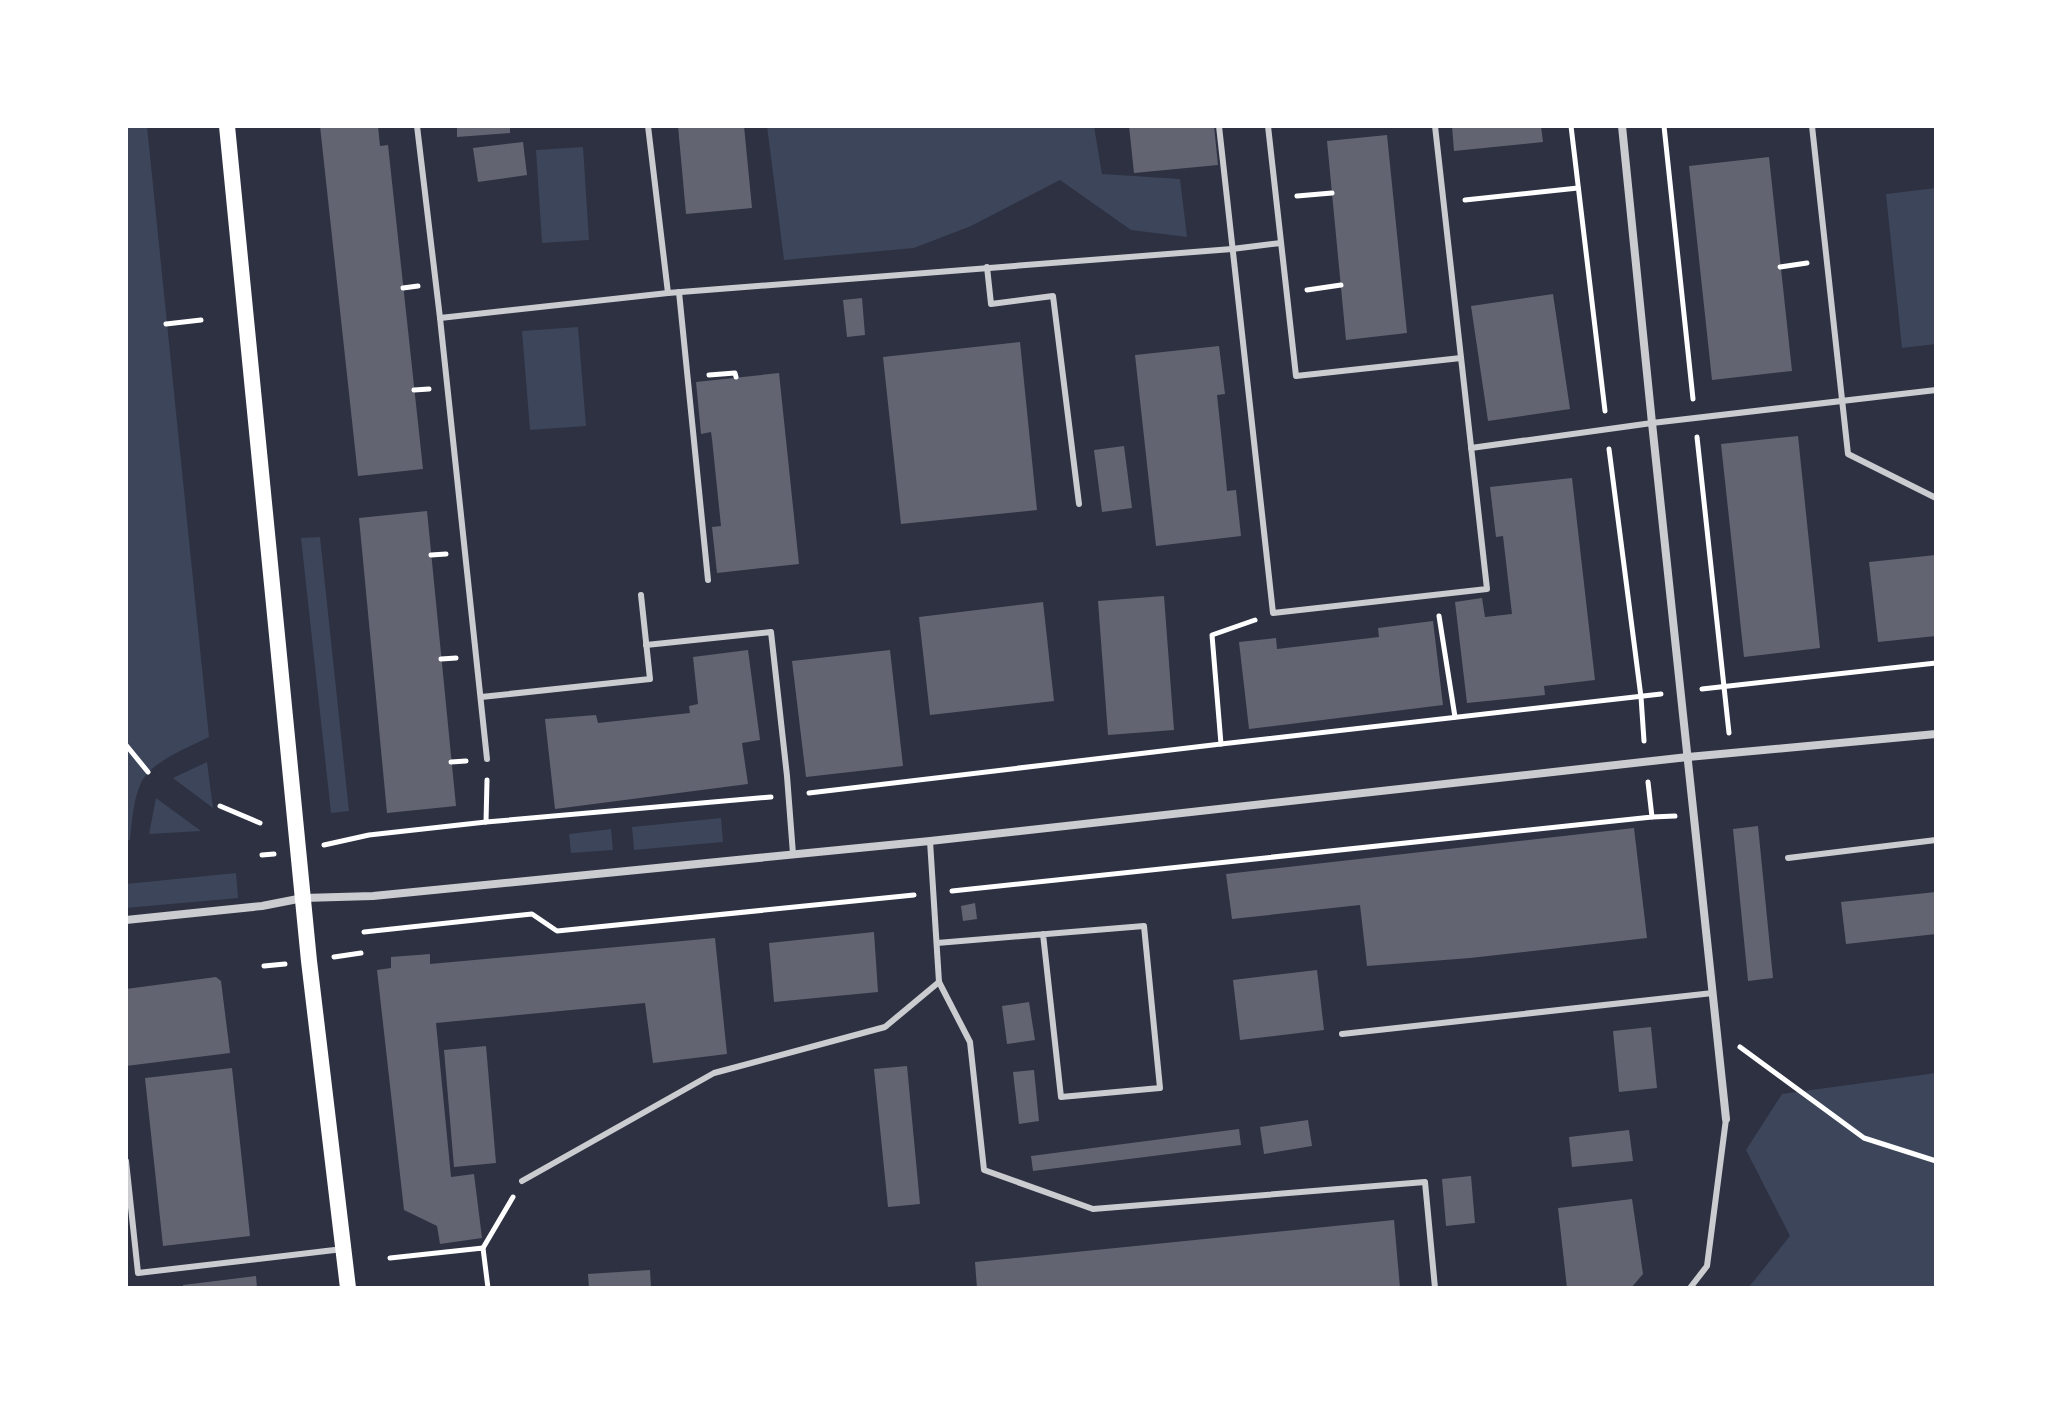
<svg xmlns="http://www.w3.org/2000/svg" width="2062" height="1414" viewBox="0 0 2062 1414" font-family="Ubuntu,sans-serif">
	<rect width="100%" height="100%" fill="#2d3142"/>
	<!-- green -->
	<g fill="#3c4559">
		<path d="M126,126H147L209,737C188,748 151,761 141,783C133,800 132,822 130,840L126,841Z"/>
		<polygon points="767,126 1094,126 1102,174 1180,179 1187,237 1131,230 1060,180 971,226 914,248 784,260"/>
		<polygon points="583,147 589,240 542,243 536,150"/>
		<polygon points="1936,188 1936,344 1902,348 1886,194"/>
		<polygon points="578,327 586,426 530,430 522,331"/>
		<polygon points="320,537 349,811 331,813 301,538"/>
		<polygon points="207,762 213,808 173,778"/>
		<polygon points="156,798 201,831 149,834"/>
		<polygon points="721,818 723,842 634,850 632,827"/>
		<polygon points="611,829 613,850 571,853 569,834"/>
		<polygon points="236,873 238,898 126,908 126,884"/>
		<polygon points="1936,1073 1936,1288 1748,1288 1790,1236 1746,1150 1782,1094"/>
	</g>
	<!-- building -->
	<g fill="#626471">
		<polygon points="320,126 378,126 380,146 388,145 423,469 358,476"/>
		<polygon points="457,126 510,126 510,133 457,137"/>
		<polygon points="678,126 744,126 752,208 686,214"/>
		<polygon points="1129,126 1214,126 1218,165 1134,173"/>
		<polygon points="1452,126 1541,126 1543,142 1454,151"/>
		<polygon points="1387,135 1407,333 1346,340 1327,141"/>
		<polygon points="523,142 527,175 478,182 473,148"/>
		<polygon points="1769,157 1792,371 1712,380 1689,166"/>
		<polygon points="1553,294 1570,409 1488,421 1471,306"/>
		<polygon points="862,298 865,335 847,337 843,300"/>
		<polygon points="1020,342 1037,510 901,524 883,357"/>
		<polygon points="1219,346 1225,394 1217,395 1225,470 1227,491 1236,490 1241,536 1156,546 1135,355"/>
		<polygon points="779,373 799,564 717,573 712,527 721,526 712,439 711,432 701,434 696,382"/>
		<polygon points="1798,436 1820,648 1744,657 1721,444"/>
		<polygon points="1124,446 1132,508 1102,512 1094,450"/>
		<polygon points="1572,478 1595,680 1544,686 1545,695 1467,703 1455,602 1482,598 1485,617 1512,614 1503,536 1496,537 1490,487"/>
		<polygon points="427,511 456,806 387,813 359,518"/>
		<polygon points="1936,555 1936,636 1878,642 1869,562"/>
		<polygon points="1164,596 1174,730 1108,735 1098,601"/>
		<polygon points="1043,602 1054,701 930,715 919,617"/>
		<polygon points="1433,621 1443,705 1249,729 1239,642 1276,638 1277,649 1379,637 1378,628"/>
		<polygon points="748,650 760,740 742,743 748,784 555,809 545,719 596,715 598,723 690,713 689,706 698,704 693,657"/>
		<polygon points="890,650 903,766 806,777 792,661"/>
		<polygon points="1758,826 1773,978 1748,981 1733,829"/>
		<polygon points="1634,828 1647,938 1470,958 1367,966 1360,905 1232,919 1226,874"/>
		<polygon points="1936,892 1936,934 1846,944 1841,902"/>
		<polygon points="975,903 977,919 963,921 961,906"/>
		<polygon points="874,932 878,992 774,1002 769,943"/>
		<polygon points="715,938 727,1054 653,1063 645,1003 436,1023 451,1177 474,1174 482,1238 440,1244 437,1226 404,1210 377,970 391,968 391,957 430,954 430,964"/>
		<polygon points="1317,970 1324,1030 1240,1040 1233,980"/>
		<polygon points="216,977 221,981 230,1053 126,1066 126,989"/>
		<polygon points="1029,1002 1035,1040 1007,1044 1002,1006"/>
		<polygon points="1651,1027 1657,1088 1619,1092 1613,1031"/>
		<polygon points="486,1046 496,1163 454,1167 444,1050"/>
		<polygon points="907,1066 920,1204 888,1207 874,1069"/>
		<polygon points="232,1068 250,1236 163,1246 145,1078"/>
		<polygon points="1034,1070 1039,1121 1019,1124 1013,1072"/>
		<polygon points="1308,1120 1312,1146 1264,1154 1260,1127"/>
		<polygon points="1239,1129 1241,1145 1033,1171 1031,1156"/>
		<polygon points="1629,1130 1633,1161 1572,1167 1569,1137"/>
		<polygon points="1471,1176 1475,1223 1446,1226 1442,1179"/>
		<polygon points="1632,1199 1643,1274 1631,1288 1567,1288 1558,1208"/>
		<polygon points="1394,1220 1400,1288 977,1288 975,1262"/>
		<polygon points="650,1270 651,1288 589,1288 588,1274"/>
		<polygon points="256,1276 257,1288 183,1288 183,1285"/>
	</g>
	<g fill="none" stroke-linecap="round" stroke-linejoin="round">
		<!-- path -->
		<g stroke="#fff" stroke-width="5">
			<polyline points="1571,126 1605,411"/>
			<polyline points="1664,126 1693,399"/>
			<polyline points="1297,196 1332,193"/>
			<polyline points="1465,200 1578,188"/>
			<polyline points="1780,267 1807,263"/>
			<polyline points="403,288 418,286"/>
			<polyline points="1307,290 1341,285"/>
			<polyline points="166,324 201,320"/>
			<polyline points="709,375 735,373 736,377"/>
			<polyline points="414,390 429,389"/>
			<polyline points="1697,437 1729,733"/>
			<polyline points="1609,449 1641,697 1644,741"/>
			<polyline points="431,555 446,554"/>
			<polyline points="1439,616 1455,717"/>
			<polyline points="441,659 456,658"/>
			<polyline points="1702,689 1936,663"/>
			<polyline points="1221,744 1212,635 1255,620"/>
			<polyline points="126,745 148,772"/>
			<polyline points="451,762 466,761"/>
			<polyline points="809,793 1221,744 1661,694"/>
			<polyline points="220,806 260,823"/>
			<polyline points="1652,817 1675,816"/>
			<polyline points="486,822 487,780"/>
			<polyline points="324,845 369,835 486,822 771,797"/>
			<polyline points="262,855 274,854"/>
			<polyline points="952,891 1652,817 1648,782"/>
			<polyline points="364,932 532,914 557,931 914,895"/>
			<polyline points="334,957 361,953"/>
			<polyline points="264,966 285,964"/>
			<polyline points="1740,1047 1864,1138 1936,1161"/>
			<polyline points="483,1248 513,1197"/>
			<polyline points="390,1258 483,1248 488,1288"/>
		</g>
		<!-- service -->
		<g stroke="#caccd0" stroke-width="6">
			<polyline points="417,126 440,318 487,759"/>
			<polyline points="648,126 668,293"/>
			<polyline points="1219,126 1273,613 1487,589 1435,126"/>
			<polyline points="1268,126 1296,376 1461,358"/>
			<polyline points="1812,126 1848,454 1936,498"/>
			<polyline points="987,267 991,304 1053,296 1079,504"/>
			<polyline points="679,292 708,580"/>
			<polyline points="440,318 668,293 1232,249 1281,243"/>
			<polyline points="1471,448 1652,423 1936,390"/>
			<polyline points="646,645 771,632 787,776 793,854"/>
			<polyline points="481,697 650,679 641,595"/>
			<polyline points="930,841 939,982 970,1042 984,1170 1093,1209 1425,1182 1435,1288"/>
			<polyline points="1788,858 1936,840"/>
			<polyline points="937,943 1144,926 1160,1088 1061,1097 1043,934"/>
			<polyline points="1342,1034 1713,993"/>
			<polyline points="126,1161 138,1273 343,1249"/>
			<polyline points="522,1181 714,1073 885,1027 939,982"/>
			<polyline points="1690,1288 1707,1266 1726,1119"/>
		</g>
		<!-- minor -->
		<g stroke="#caccd0" stroke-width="8">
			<polyline points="1622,126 1652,423 1726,1119"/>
			<polyline points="126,920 262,906 303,898 373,896 930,841 1688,757 1936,734"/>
		</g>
		<!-- secondary -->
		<polyline stroke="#fff" stroke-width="16" points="227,126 309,961 348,1288"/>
	</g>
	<!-- border -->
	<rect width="2062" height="1414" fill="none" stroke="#ffffff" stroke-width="256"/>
</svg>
